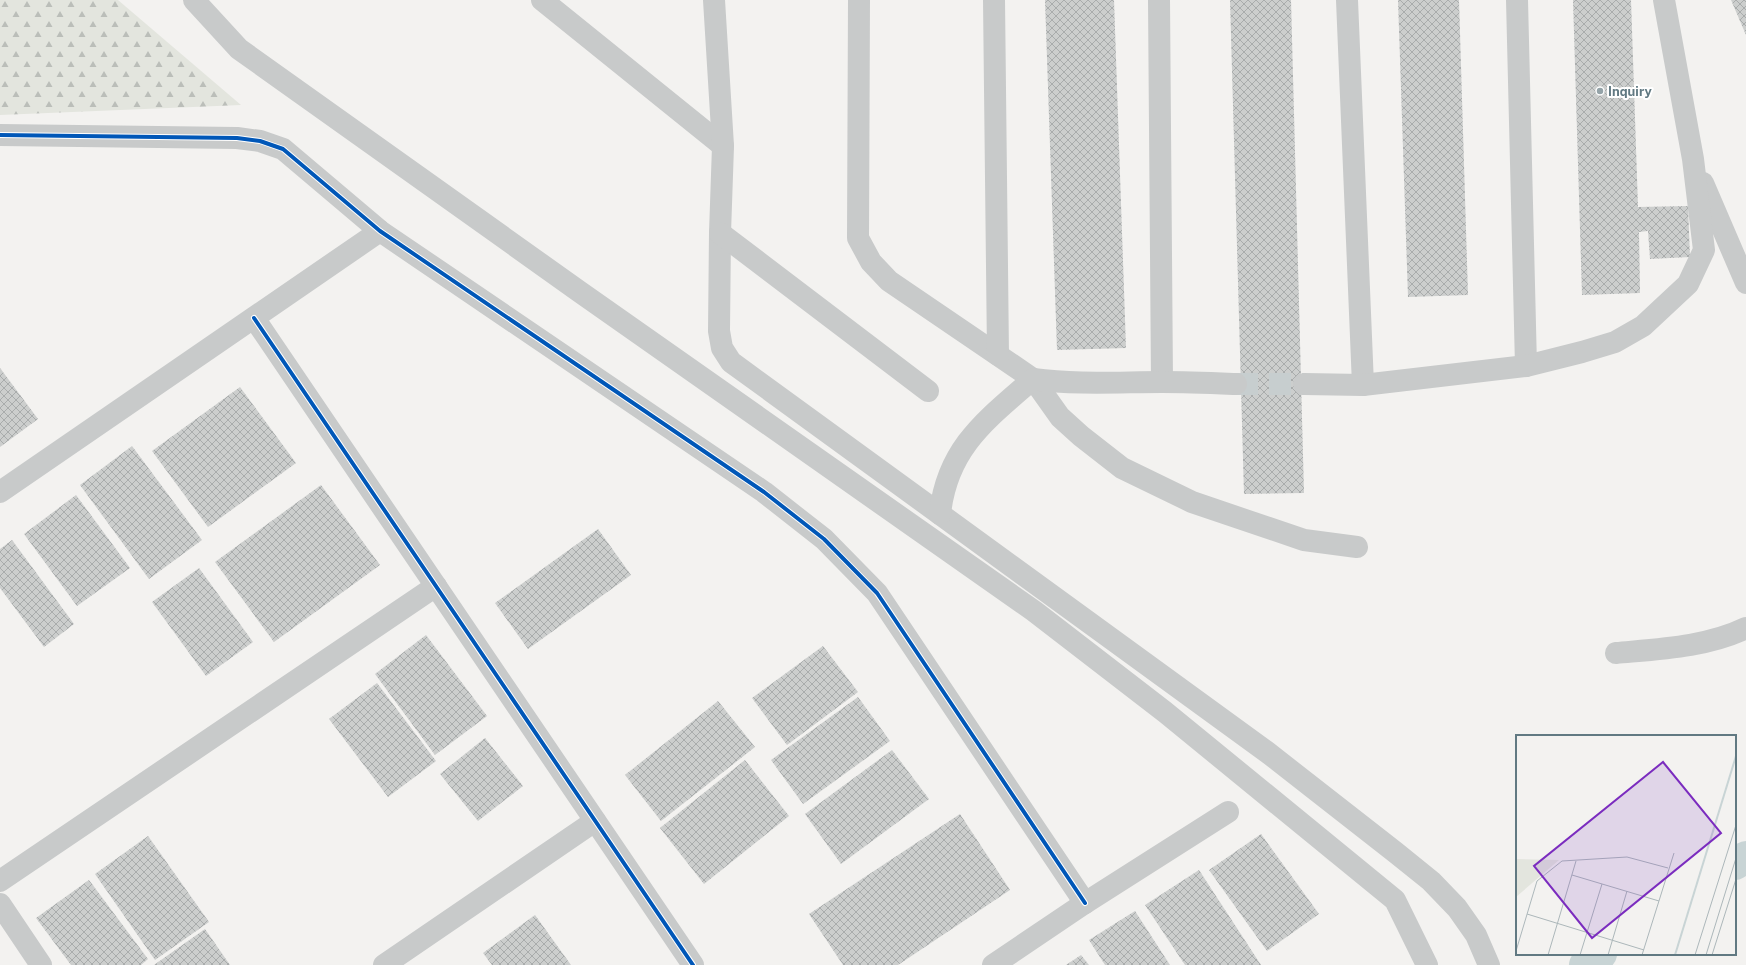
<svg xmlns="http://www.w3.org/2000/svg" width="1746" height="965" viewBox="0 0 1746 965" font-family="'Public Sans',sans-serif">
	<defs>
		<pattern id="forest-firs" width="22" height="20" patternUnits="userSpaceOnUse"><rect width="22" height="20" fill="#e3e5de"/><path d="M5 1l3.5 6h-7zM16 11l3.5 6h-7z" fill="#bbbeb9"/></pattern>
		<pattern id="building-cross-hatch" width="8" height="8" patternUnits="userSpaceOnUse"><rect width="8" height="8" fill="#cccecd"/><path d="M0 0l8 8M0 8l8-8" fill="none" stroke="#a9acac"/></pattern>
	</defs>
	<rect width="100%" height="100%" fill="#f3f2f0"/>
	<!-- forest -->
	<polygon fill="url(#forest-firs)" points="0,0 118,0 241,105 0,115"/>
	<g fill="none" stroke-linecap="round" stroke-linejoin="round">
		<!-- canal -->
		<g stroke="#c8d4d5" stroke-width="32">
			<polyline points="1735,864 1746,857"/>
			<polyline points="1585,965 1601,954"/>
		</g>
	</g>
	<!-- building -->
	<g fill="url(#building-cross-hatch)">
		<polygon points="1045,0 1114,0 1126,348 1057,350"/>
		<polygon points="1230,0 1291,0 1304,493 1244,494"/>
		<polygon points="1398,0 1459,0 1468,295 1408,297"/>
		<polygon points="1573,0 1631,0 1638,207 1688,206 1690,257 1650,259 1648,231 1639,232 1640,293 1582,295"/>
		<polygon points="1731,0 1746,0 1746,35"/>
		<polygon points="0,368 38,419 0,447"/>
		<polygon points="240,387 296,463 208,527 152,451"/>
		<polygon points="132,446 202,540 149,579 80,485"/>
		<polygon points="321,485 380,565 274,642 215,562"/>
		<polygon points="76,495 130,568 77,606 24,534"/>
		<polygon points="598,529 631,575 528,649 495,603"/>
		<polygon points="12,540 74,624 44,647 0,588 0,549"/>
		<polygon points="199,568 253,642 206,676 152,602"/>
		<polygon points="426,635 487,716 435,755 375,674"/>
		<polygon points="823,646 858,692 787,745 752,698"/>
		<polygon points="377,683 436,761 388,797 329,719"/>
		<polygon points="858,697 890,741 803,804 771,760"/>
		<polygon points="718,701 755,747 661,821 625,775"/>
		<polygon points="485,738 523,786 478,821 440,774"/>
		<polygon points="892,750 929,799 841,864 805,814"/>
		<polygon points="745,760 789,816 704,884 660,828"/>
		<polygon points="960,814 1010,890 898,965 843,965 809,914"/>
		<polygon points="1261,834 1319,914 1267,951 1209,870"/>
		<polygon points="148,836 209,922 155,960 95,874"/>
		<polygon points="1199,870 1261,965 1185,965 1145,905"/>
		<polygon points="89,880 148,959 141,965 71,965 36,918"/>
		<polygon points="1135,911 1170,965 1105,965 1089,940"/>
		<polygon points="535,915 571,965 492,965 483,953"/>
		<polygon points="205,929 230,965 154,965"/>
		<polygon points="1081,955 1089,965 1066,965"/>
	</g>
	<g fill="none" stroke-linecap="round" stroke-linejoin="round">
		<!-- minor-tunnel -->
		<polyline stroke="#c7cecf" stroke-width="22" stroke-dasharray="22 11" stroke-linecap="butt" points="1236,384 1304,384"/>
		<!-- minor -->
		<g stroke="#c8caca" stroke-width="22">
			<polyline points="194,0 239,49 580,292 1034,611 1165,712 1395,900 1427,965"/>
			<polyline points="542,0 723,146"/>
			<polyline points="714,0 723,146 720,233 719,331 722,348 731,362 1267,752 1395,852 1431,881 1457,908 1476,935 1489,965"/>
			<polyline points="859,0 858,238 871,262 889,281 1033,379 1060,417 1081,436 1122,468 1192,502 1304,540 1357,547"/>
			<polyline points="994,0 998,355"/>
			<polyline points="1159,0 1162,382"/>
			<polyline points="1347,0 1363,385"/>
			<polyline points="1517,0 1526,366"/>
			<polyline points="0,135 237,138 260,141 283,149 380,231 764,492 824,539 877,593 1085,903"/>
			<polyline points="1703,183 1746,283"/>
			<polyline points="720,233 928,391"/>
			<polyline points="254,318 693,965"/>
			<polyline points="1304,384 1363,385 1526,366 1582,352 1615,342 1643,326 1688,284 1704,250 1693,159 1664,0"/>
			<polyline points="0,492 380,231"/>
			<path d="M940,514C947,448 986,420 1033,379C1077,385 1119,382 1162,382C1187,382 1211,383 1236,384"/>
			<path d="M1616,653C1659,649 1707,647 1746,628"/>
			<polyline points="0,881 436,586"/>
			<polyline points="0,904 41,965"/>
			<polyline points="384,965 595,821"/>
			<polyline points="993,965 1085,903 1228,812"/>
		</g>
		<!-- cycleway casing -->
		<g stroke="#fff" stroke-width="6">
			<g id="cycleway">
				<polyline points="0,135 237,138 260,141 283,149 380,231 764,492 824,539 877,593 1085,903"/>
				<polyline points="254,318 693,965"/>
			</g>
		</g>
		<!-- cycleway -->
		<use href="#cycleway" stroke="#0057b8" stroke-width="4"/>
	</g>
	<!-- markers -->
	<circle fill="#94a3a8" stroke="#fff" stroke-width="1.5" cx="1600" cy="91" r="4"/>
	<g text-anchor="middle" dominant-baseline="central" stroke-width="4" stroke-linejoin="round" paint-order="stroke">
		<!-- poi labels -->
		<g font-size="13" font-weight="bold" fill="#617982" stroke="#fff" text-anchor="start">
			<text x="1608" y="91">Inquiry</text>
		</g>
	</g>
	<!-- overview -->
	<g transform="translate(1516 735)">
		<rect width="220" height="220" fill="#f3f2f0"/>
		<path d="M0,124L43,125L0,162Z" fill="#e3e5de"/>
		<path fill="none" stroke="#c8d4d5" stroke-width="2" d="M159,220L220,21"/>
		<path fill="none" stroke="#acb7ba" stroke-width="1" d="M56,140L143,166M11,179L128,215M0,216L21,146L46,126L111,122L152,133M32,220L60,126M64,220L86,149M92,220L111,156M126,220L158,118M179,220L220,90M190,220L220,123M196,220L220,144"/>
		<path fill="#7b2cbf" fill-opacity="0.15" stroke="#7b2cbf" stroke-width="2" d="M147,27L205,98L76,203L18,131Z"/>
		<rect width="220" height="220" fill="none" stroke="#617982" stroke-width="2"/>
	</g>
</svg>
